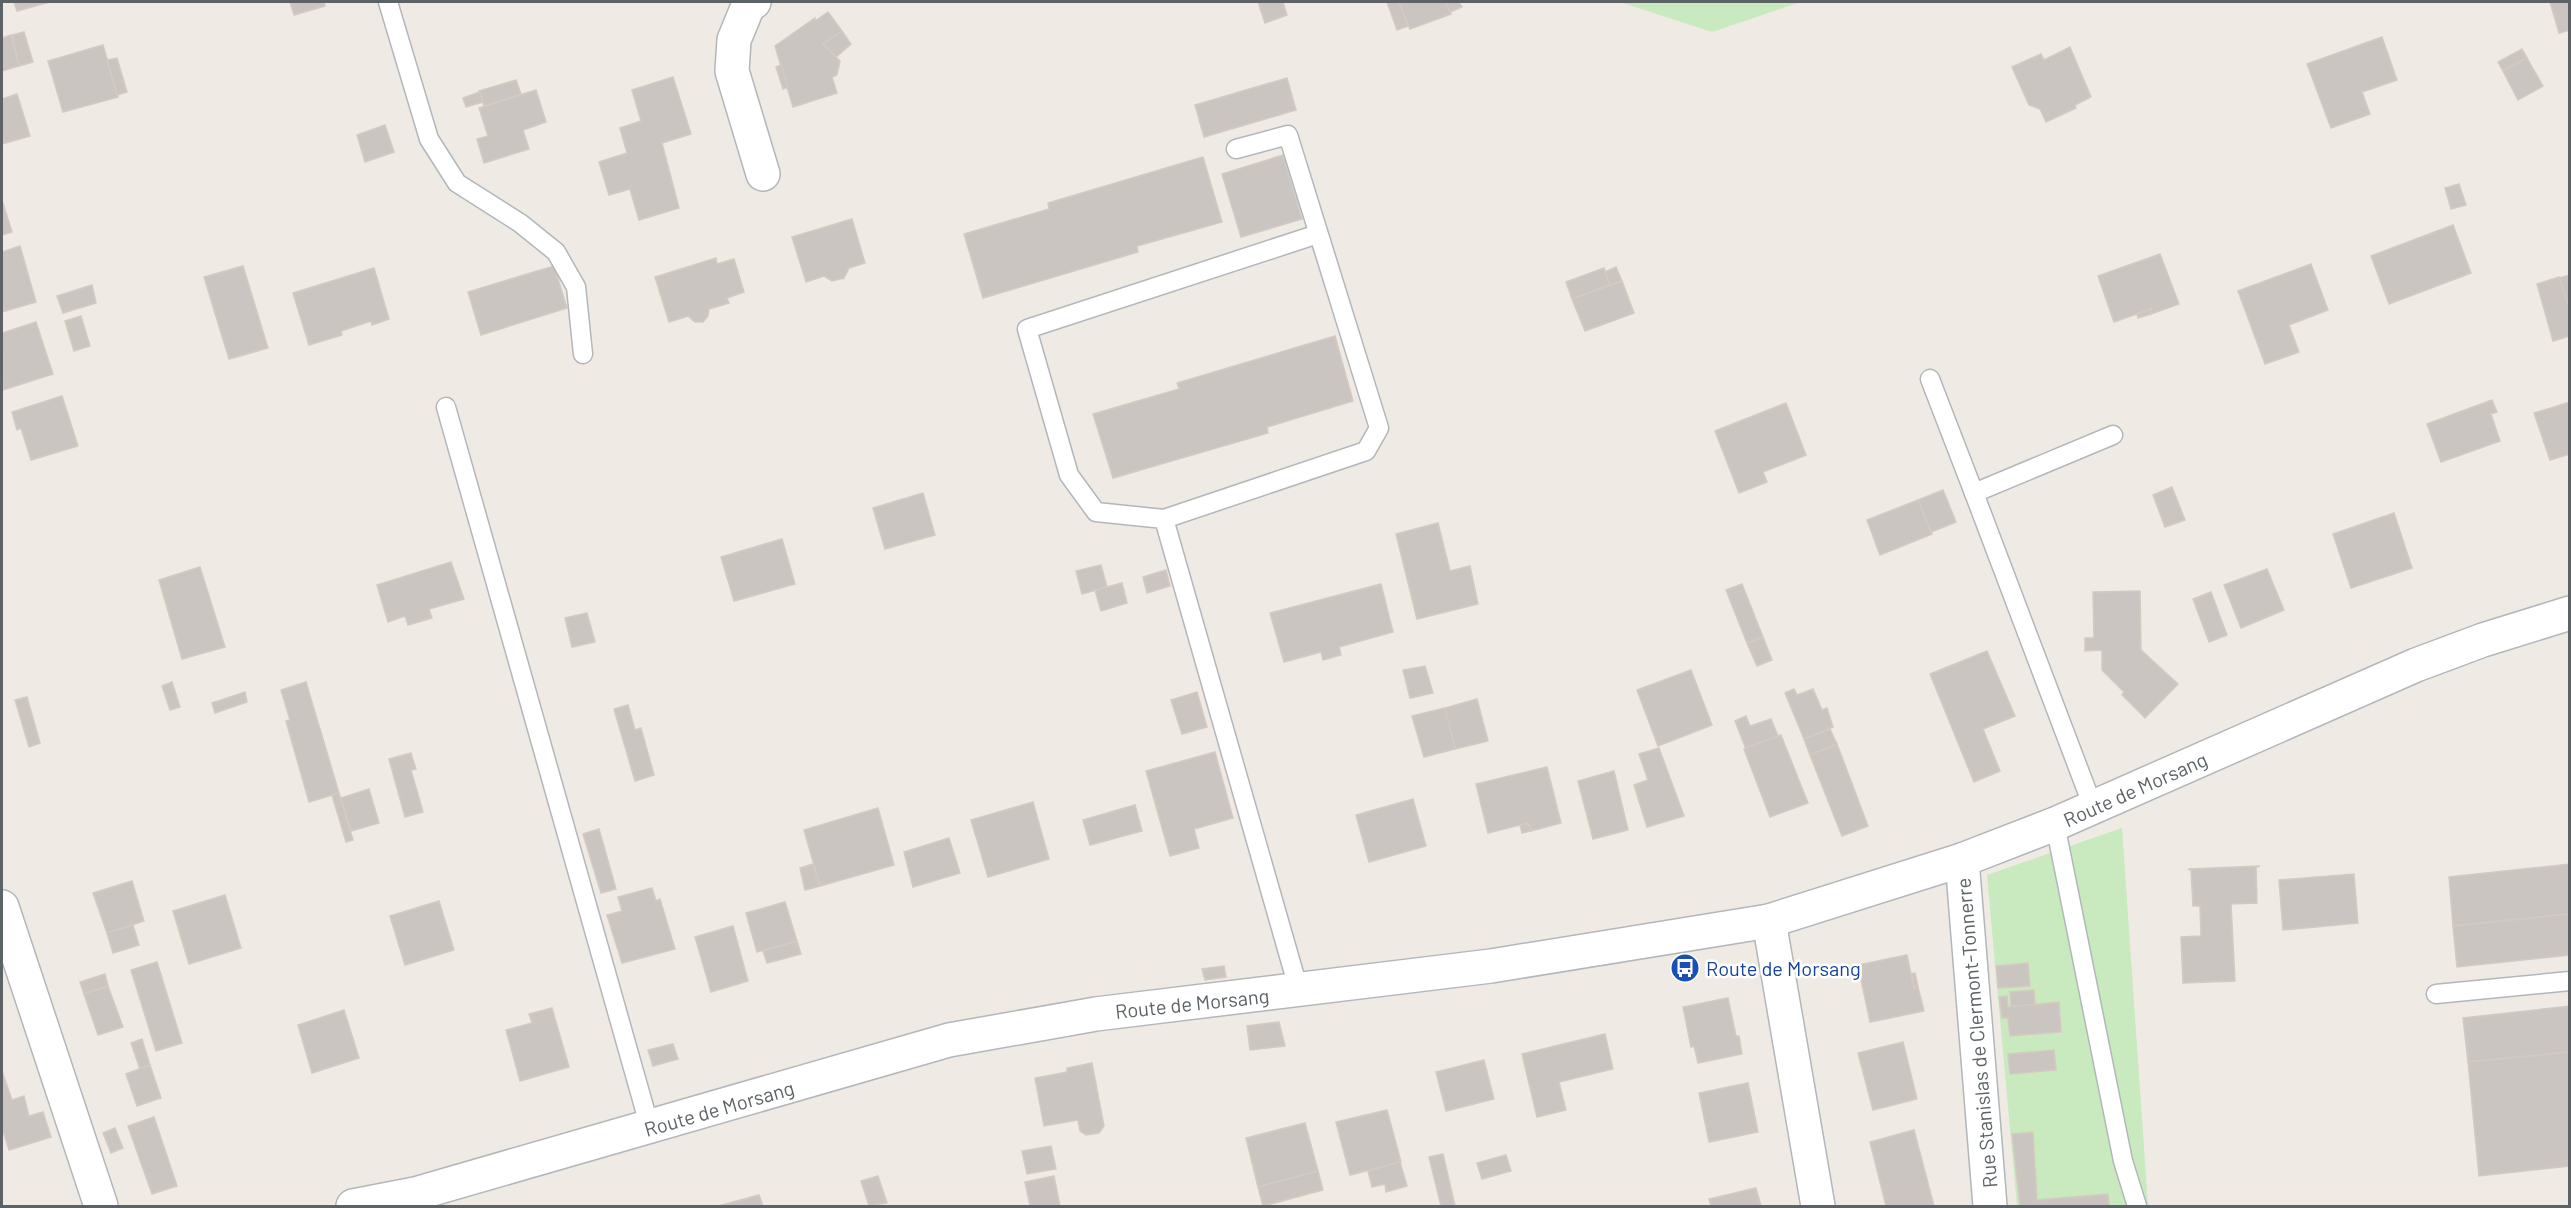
<svg xmlns="http://www.w3.org/2000/svg" width="2571" height="1208" viewBox="0 0 2571 1208" font-family="Barlow,sans-serif">
	<rect width="100%" height="100%" fill="#f0eae4"/>
	<!-- green -->
	<g fill="#c8eabe">
		<polygon points="1620,2 1801,2 1712,32"/>
		<polygon points="2122,828 2148,1206 2017,1206 1987,875"/>
	</g>
	<!-- building -->
	<g fill="#cbc5c1" stroke="#d5cac2" stroke-width="1.5">
		<polygon points="14,2 50,2 17,11"/>
		<polygon points="290,2 324,2 325,6 294,15"/>
		<polygon points="1258,2 1283,2 1287,15 1265,23"/>
		<polygon points="1387,2 1399,2 1408,26 1397,30"/>
		<polygon points="1399,2 1446,2 1451,14 1410,29"/>
		<polygon points="1446,2 1459,2 1462,7 1450,12"/>
		<polygon points="2550,2 2570,2 2570,30 2559,33"/>
		<polygon points="828,12 842,31 823,44 840,61 837,75 832,77 837,93 793,107 775,46 815,18 815,21"/>
		<polygon points="842,31 851,44 836,57 823,44"/>
		<polygon points="24,32 33,62 19,66 12,35"/>
		<polygon points="11,35 19,66 2,71 2,38"/>
		<polygon points="2382,37 2397,80 2362,92 2370,114 2331,128 2307,64"/>
		<polygon points="103,45 118,97 63,112 48,61"/>
		<polygon points="2070,47 2091,97 2075,105 2076,108 2046,122 2040,109 2029,105 2012,67 2041,54 2044,60"/>
		<polygon points="2522,49 2527,58 2503,71 2498,62"/>
		<polygon points="117,58 127,92 117,95 107,60"/>
		<polygon points="2527,58 2543,86 2518,100 2503,71"/>
		<polygon points="781,65 788,87 783,89 776,67"/>
		<polygon points="673,77 691,134 662,143 679,208 639,220 630,189 609,195 599,162 627,153 620,128 641,121 632,90"/>
		<polygon points="1287,78 1296,110 1204,137 1195,105"/>
		<polygon points="516,80 521,94 484,106 479,91"/>
		<polygon points="536,90 546,122 523,130 529,149 484,163 477,139 488,136 479,108"/>
		<polygon points="480,92 483,102 466,107 463,98"/>
		<polygon points="17,94 30,136 2,144 2,99"/>
		<polygon points="385,125 394,152 365,162 357,135"/>
		<polygon points="1283,155 1302,219 1241,237 1222,174"/>
		<polygon points="1203,157 1222,222 1137,246 1138,252 983,298 964,234 1049,209 1048,203"/>
		<polygon points="2459,184 2466,205 2451,209 2445,188"/>
		<polygon points="2,200 12,232 2,235"/>
		<polygon points="852,219 865,263 849,268 844,278 832,281 824,276 806,282 792,237"/>
		<polygon points="2453,225 2471,273 2389,304 2371,256"/>
		<polygon points="20,246 36,302 2,312 2,252"/>
		<polygon points="2160,254 2179,304 2151,314 2151,309 2114,322 2098,276"/>
		<polygon points="716,258 717,264 734,259 744,292 727,298 729,303 709,309 708,316 703,322 695,322 688,316 669,322 655,277"/>
		<polygon points="2311,264 2328,310 2289,325 2299,352 2265,364 2238,291"/>
		<polygon points="243,266 268,348 229,359 204,277"/>
		<polygon points="554,266 567,308 481,335 468,292"/>
		<polygon points="1616,267 1622,281 1610,285 1605,272"/>
		<polygon points="374,268 389,319 372,325 371,321 341,331 342,335 309,345 293,293"/>
		<polygon points="1604,268 1610,285 1572,299 1566,282"/>
		<polygon points="2570,275 2570,303 2567,304 2559,278"/>
		<polygon points="2559,277 2570,311 2570,336 2553,341 2537,284"/>
		<polygon points="1622,281 1634,313 1585,331 1572,299"/>
		<polygon points="92,285 96,303 63,313 57,296"/>
		<polygon points="2151,309 2151,314 2138,318 2137,314"/>
		<polygon points="81,316 90,346 74,351 65,321"/>
		<polygon points="36,322 53,374 3,390 2,333"/>
		<polygon points="1335,336 1353,401 1267,427 1268,433 1113,478 1093,414 1179,389 1177,383"/>
		<polygon points="62,396 78,446 31,460 21,428 17,430 12,412"/>
		<polygon points="2492,400 2497,412 2491,414 2500,441 2441,462 2427,424"/>
		<polygon points="2570,402 2570,454 2550,460 2534,413"/>
		<polygon points="1786,403 1806,455 1763,472 1767,482 1739,493 1715,431"/>
		<polygon points="2172,487 2185,520 2165,527 2153,495"/>
		<polygon points="1943,490 1956,522 1931,532 1918,500"/>
		<polygon points="923,493 935,535 885,549 873,508"/>
		<polygon points="1918,500 1932,534 1880,555 1867,520"/>
		<polygon points="2394,513 2412,568 2351,588 2333,534"/>
		<polygon points="1438,523 1450,571 1470,566 1478,604 1417,619 1396,534"/>
		<polygon points="782,539 795,584 734,601 721,557"/>
		<polygon points="451,562 464,599 429,609 432,618 408,625 405,616 388,622 377,585"/>
		<polygon points="1101,565 1107,587 1082,594 1076,571"/>
		<polygon points="200,567 225,647 182,659 159,580"/>
		<polygon points="2267,569 2284,610 2241,628 2224,585"/>
		<polygon points="1166,570 1170,586 1147,593 1143,577"/>
		<polygon points="1122,583 1127,603 1101,611 1095,590"/>
		<polygon points="1381,584 1393,632 1339,647 1341,655 1323,660 1321,652 1284,662 1270,613"/>
		<polygon points="1742,584 1763,637 1747,643 1726,590"/>
		<polygon points="2140,591 2141,650 2178,684 2145,718 2122,695 2124,692 2102,670 2102,650 2085,651 2085,638 2094,638 2093,592"/>
		<polygon points="2211,592 2227,635 2209,642 2193,599"/>
		<polygon points="587,613 595,642 572,647 565,618"/>
		<polygon points="1763,637 1772,660 1757,666 1747,643"/>
		<polygon points="1987,651 2015,716 1983,729 2000,771 1974,782 1930,674"/>
		<polygon points="1425,666 1433,693 1410,698 1403,670"/>
		<polygon points="1691,670 1712,725 1658,746 1637,690"/>
		<polygon points="172,682 180,707 170,710 162,686"/>
		<polygon points="306,682 339,793 309,802 286,721 290,720 281,690"/>
		<polygon points="1794,689 1797,695 1813,689 1822,710 1827,708 1833,727 1804,739 1785,693"/>
		<polygon points="245,692 247,702 215,713 212,703"/>
		<polygon points="1197,692 1207,727 1182,734 1171,700"/>
		<polygon points="27,697 40,743 29,747 15,700"/>
		<polygon points="1477,699 1488,741 1455,749 1445,708"/>
		<polygon points="628,705 635,730 641,728 654,775 635,781 614,709"/>
		<polygon points="1445,708 1455,749 1424,757 1412,716"/>
		<polygon points="1746,716 1750,726 1771,719 1778,736 1746,749 1735,721"/>
		<polygon points="1830,729 1837,744 1810,755 1804,739"/>
		<polygon points="1781,735 1808,803 1770,817 1744,749"/>
		<polygon points="1837,744 1868,826 1842,836 1810,755"/>
		<polygon points="1659,748 1684,816 1647,827 1634,785 1648,780 1639,754"/>
		<polygon points="1215,752 1233,818 1194,829 1199,848 1170,856 1146,771"/>
		<polygon points="411,753 416,769 411,770 423,812 405,817 389,759"/>
		<polygon points="1547,767 1561,823 1531,831 1528,823 1488,833 1476,784"/>
		<polygon points="1614,771 1628,830 1593,839 1578,781"/>
		<polygon points="369,789 379,823 351,831 341,798"/>
		<polygon points="339,793 353,840 346,842 332,795"/>
		<polygon points="1413,799 1426,846 1369,862 1356,815"/>
		<polygon points="1033,802 1049,859 988,877 971,820"/>
		<polygon points="1135,805 1142,831 1090,845 1083,820"/>
		<polygon points="878,808 894,865 820,886 804,830"/>
		<polygon points="1528,823 1531,831 1522,833 1520,825"/>
		<polygon points="599,829 616,889 601,893 583,834"/>
		<polygon points="949,838 960,873 913,887 904,852"/>
		<polygon points="813,864 820,886 805,890 800,868"/>
		<polygon points="2570,864 2570,914 2453,926 2449,877"/>
		<polygon points="2260,866 2256,867 2257,903 2231,904 2235,981 2183,983 2181,937 2201,936 2200,906 2193,906 2191,870 2188,869"/>
		<polygon points="2354,874 2358,923 2283,930 2279,880"/>
		<polygon points="132,881 144,921 107,933 93,893"/>
		<polygon points="652,888 656,901 660,899 675,949 622,963 607,915 622,911 618,897"/>
		<polygon points="225,895 241,948 189,964 173,911"/>
		<polygon points="439,901 454,950 405,965 390,916"/>
		<polygon points="785,902 797,941 757,952 746,913"/>
		<polygon points="2570,914 2570,955 2457,967 2453,926"/>
		<polygon points="133,925 139,945 113,953 107,933"/>
		<polygon points="733,926 748,981 711,992 695,937"/>
		<polygon points="797,941 801,954 767,963 763,951"/>
		<polygon points="1907,955 1914,988 1918,987 1924,1011 1870,1022 1858,965"/>
		<polygon points="157,962 182,1043 156,1051 131,970"/>
		<polygon points="2028,963 2030,986 1998,988 1996,966"/>
		<polygon points="1224,966 1226,977 1205,980 1202,969"/>
		<polygon points="1915,973 1918,987 1914,988 1911,974"/>
		<polygon points="105,974 108,986 84,994 80,982"/>
		<polygon points="108,986 123,1027 98,1035 84,994"/>
		<polygon points="2034,990 2035,1005 2011,1007 2010,992"/>
		<polygon points="2007,996 2008,1007 2059,1002 2061,1032 2010,1036 2008,1018 2002,1018 1999,997"/>
		<polygon points="1728,998 1736,1036 1739,1036 1742,1054 1698,1063 1694,1046 1691,1047 1683,1007"/>
		<polygon points="2570,1006 2570,1052 2468,1062 2463,1018"/>
		<polygon points="552,1008 569,1067 520,1081 506,1030 532,1023 529,1014"/>
		<polygon points="344,1010 359,1058 312,1073 298,1025"/>
		<polygon points="1279,1022 1285,1046 1250,1050 1247,1026"/>
		<polygon points="1605,1034 1613,1069 1559,1082 1566,1110 1537,1117 1522,1054"/>
		<polygon points="142,1039 150,1065 140,1069 131,1043"/>
		<polygon points="1903,1042 1917,1099 1873,1110 1858,1053"/>
		<polygon points="673,1044 678,1059 653,1066 648,1050"/>
		<polygon points="2054,1050 2056,1070 2010,1074 2008,1054"/>
		<polygon points="2570,1052 2570,1166 2479,1176 2468,1062"/>
		<polygon points="1484,1060 1494,1099 1446,1111 1436,1072"/>
		<polygon points="1092,1063 1104,1126 1099,1133 1086,1135 1080,1131 1078,1120 1044,1126 1035,1078 1067,1072 1067,1068"/>
		<polygon points="150,1065 161,1098 137,1106 126,1074"/>
		<polygon points="2,1071 12,1100 24,1096 29,1116 43,1112 51,1137 9,1150 2,1128"/>
		<polygon points="1748,1083 1758,1132 1709,1142 1699,1093"/>
		<polygon points="1387,1110 1401,1162 1350,1175 1336,1122"/>
		<polygon points="154,1117 177,1186 152,1194 128,1126"/>
		<polygon points="1305,1123 1318,1171 1258,1187 1246,1138"/>
		<polygon points="115,1128 123,1148 111,1153 103,1133"/>
		<polygon points="1914,1130 1934,1206 1886,1206 1870,1142"/>
		<polygon points="2033,1132 2037,1200 2108,1194 2109,1206 2020,1206 2012,1134"/>
		<polygon points="1051,1146 1056,1169 1027,1174 1022,1151"/>
		<polygon points="1443,1154 1455,1206 1441,1206 1429,1157"/>
		<polygon points="1506,1155 1511,1171 1482,1179 1477,1163"/>
		<polygon points="1400,1162 1407,1186 1386,1192 1385,1184 1372,1187 1368,1171"/>
		<polygon points="1318,1171 1323,1190 1263,1206 1258,1187"/>
		<polygon points="878,1176 887,1203 869,1206 861,1181"/>
		<polygon points="1054,1176 1060,1206 1030,1206 1025,1182"/>
		<polygon points="1756,1188 1761,1206 1711,1206 1709,1199"/>
		<polygon points="759,1195 763,1206 718,1206"/>
	</g>
	<g fill="none" stroke-linecap="round" stroke-linejoin="round">
		<!-- service casing -->
		<g stroke="#b2b7ba" stroke-width="21">
			<g id="service">
				<polyline points="388,2 429,139 457,183 520,223 556,252 576,287 583,354"/>
				<polyline points="1930,379 1974,493"/>
				<polyline points="446,407 650,1128"/>
				<polyline points="1164,519 1366,451 1379,428 1288,135 1236,149"/>
				<polyline points="2093,807 1974,493 2113,435"/>
				<polyline points="2055,824 2123,1161 2137,1206"/>
				<polyline points="1299,991 1164,519 1096,512 1069,475 1027,329 1318,234"/>
				<polyline points="2436,994 2570,981"/>
			</g>
		</g>
		<!-- minor casing -->
		<g stroke="#b2b7ba" stroke-width="36">
			<g id="minor">
				<polyline points="754,2 748,6 734,40 732,71 763,174"/>
				<polyline points="1962,860 1990,1206"/>
				<polyline points="2,907 101,1206"/>
				<polyline points="1769,921 1818,1206"/>
			</g>
		</g>
		<!-- tertiary casing -->
		<g stroke="#b2b7ba" stroke-width="36">
			<polyline id="tertiary" points="353,1206 415,1194 949,1040 1096,1014 1491,966 1769,921 1962,860 2055,824 2416,665 2483,640 2570,613"/>
		</g>
		<!-- service -->
		<use href="#service" stroke="#fff" stroke-width="18"/>
		<!-- minor -->
		<use href="#minor" stroke="#fff" stroke-width="33"/>
		<!-- tertiary -->
		<use href="#tertiary" stroke="#fff" stroke-width="33"/>
	</g>
	<!-- icons -->
	<defs>
		<g id="bus-disc" transform="scale(1.5)"><circle r="9.5" fill="#1a4fb4" stroke="#fff"/><path d="M-5-6H5V4H4V6H2V4H-2V6H-4V4H-5ZM-3.5-4V0h7V-4ZM-3.5 1.2v1.5H-2V1.2ZM2 1.2v1.5H3.5V1.2Z" fill="#fff"/></g>
	</defs>
	<g fill-rule="evenodd">
		<use href="#bus-disc" x="1685" y="968"/>
	</g>
	<g text-anchor="middle" dominant-baseline="central" stroke-width="5" stroke-linejoin="round" paint-order="stroke">
		<!-- street labels -->
		<g font-size="20" fill="#5c6366" stroke="#fff">
			<text transform="translate(2135 789) rotate(-24)">Route de Morsang</text>
			<text transform="translate(1192 1003) rotate(-6)">Route de Morsang</text>
			<text transform="translate(1976 1033) rotate(-95)">Rue Stanislas de Clermont-Tonnerre</text>
			<text transform="translate(719 1108) rotate(-16)">Route de Morsang</text>
		</g>
		<!-- transit labels -->
		<g font-size="20" fill="#164399" stroke="#fff" text-anchor="start">
			<text x="1706" y="968">Route de Morsang</text>
		</g>
	</g>
	<!-- border -->
	<rect width="2571" height="1208" fill="none" stroke="#5c6366" stroke-width="6"/>
</svg>
